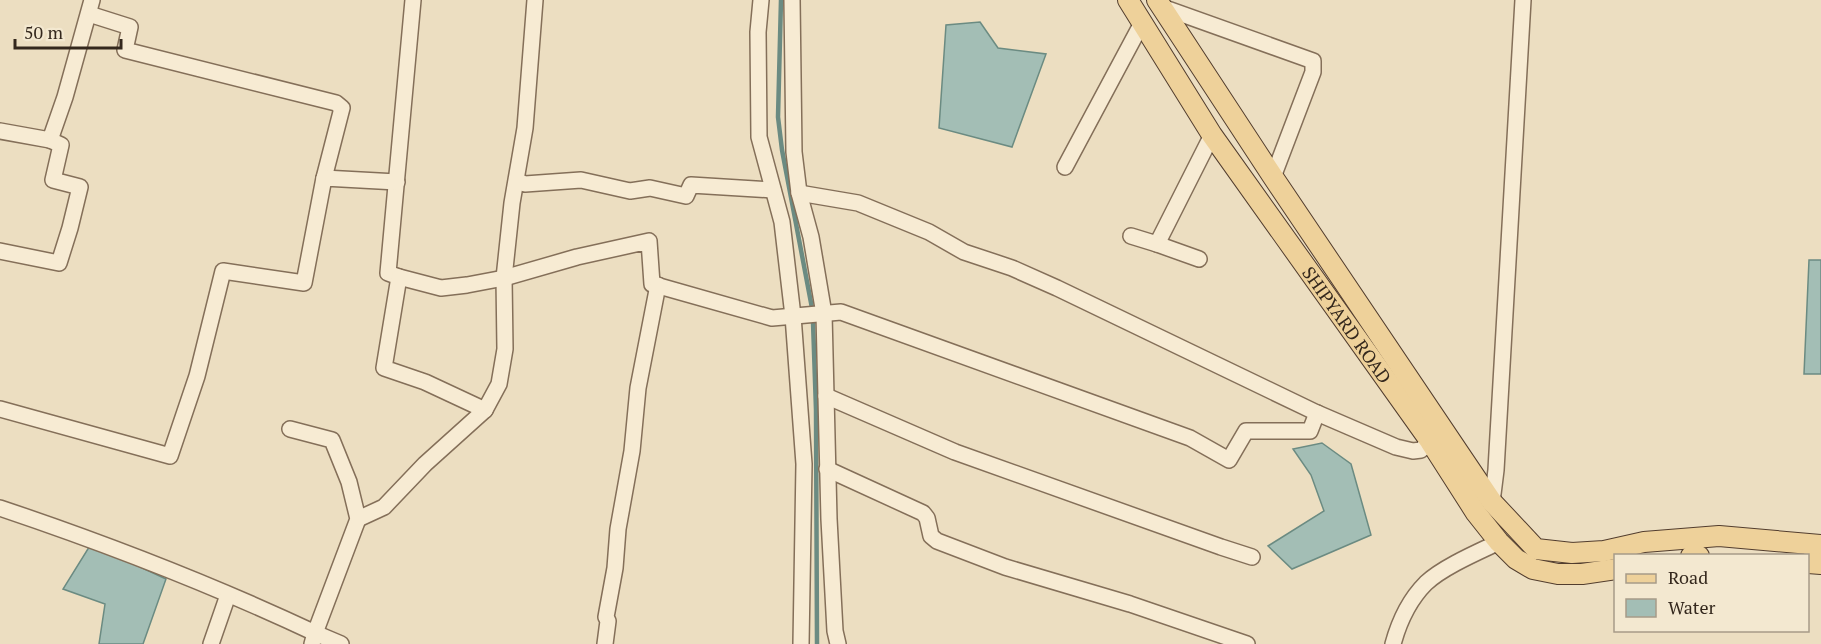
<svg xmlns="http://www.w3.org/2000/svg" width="1821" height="644" viewBox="0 0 1821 644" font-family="'PT Serif',serif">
	<rect width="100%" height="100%" fill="#ecdec1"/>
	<!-- water -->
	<g fill="#a3beb5" stroke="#6b8b82" stroke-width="1.5">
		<polygon points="980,22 998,48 1046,54 1012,147 939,128 946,25"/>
		<polygon points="1809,260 1821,260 1821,374 1804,374"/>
		<polygon points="1322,443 1351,464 1371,535 1292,569 1268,546 1324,511 1311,475 1293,449"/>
		<polygon points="91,544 166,579 143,644 99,644 105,604 63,589"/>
	</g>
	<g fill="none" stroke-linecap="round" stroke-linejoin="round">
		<!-- stream -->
		<g stroke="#6b8b82" stroke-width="4.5">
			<polyline points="781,0 778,117 782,150 812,308"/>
			<polyline points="813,322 816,410 817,644"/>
		</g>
		<!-- minor casing -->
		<g stroke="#846f59" stroke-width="18">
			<g id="minor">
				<polyline points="413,0 388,273 399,277 384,368 425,382 485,410"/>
				<polyline points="761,0 758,32 759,137 782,222 793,316 804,464 801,644"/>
				<polyline points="792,0 794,152 799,193 811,237 824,314 829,519 835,631 838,644"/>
				<polyline points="1162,7 1313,61 1313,72 1273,177"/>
				<polyline points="89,14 130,27 125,50 336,103 342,108 324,178"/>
				<polyline points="0,131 50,140 65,97 92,0"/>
				<polyline points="1065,167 1143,21"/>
				<polyline points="517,181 525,184 581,180 630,191 650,188 686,196 691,185 773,190"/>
				<polyline points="799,193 858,203 929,232 964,252 1012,268 1057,288 1317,413 1396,447 1413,451 1421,450 1430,441"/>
				<polyline points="1131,236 1157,244 1212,135"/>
				<polyline points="1157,244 1199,259"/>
				<polyline points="0,251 59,263 70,228 80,187 53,180 61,145 50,140"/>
				<polyline points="399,277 441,288 467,285 504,278 577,257 649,241 652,284 772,318 841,312 1190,438 1229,460 1246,431 1310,431 1317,413"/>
				<polyline points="826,396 955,452 1221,547 1252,557"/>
				<polyline points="0,409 170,456 197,376 223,271 304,283 324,178 397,182"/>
				<polyline points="827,469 923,513 927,518 931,536 937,541 1005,567 1130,604 1247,644"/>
				<polyline points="1492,502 1496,470 1523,0"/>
				<path d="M0,508C107,544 213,585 315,633L358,519L349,482L332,440L290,429"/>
				<polyline points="358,519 384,507 425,464 485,410 499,384 505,349 504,278 512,203 525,128 535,0"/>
				<polyline points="211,644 228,595"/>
				<polyline points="312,644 315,633 341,644"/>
				<polyline points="605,644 608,621 606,617 615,568 618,529 632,451 638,388 658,285"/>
				<path d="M1393,644C1399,622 1410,599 1426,583C1443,567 1478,552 1499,542"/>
			</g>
		</g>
		<!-- major casing -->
		<g stroke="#523d2e" stroke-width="22">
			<g id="major">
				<path id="s1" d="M1128,0L1212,135L1430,441L1476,513L1499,542L1516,559L1533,569L1558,574H1582L1616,569"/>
				<polyline points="1157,0 1273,177 1492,502 1536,549 1572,553 1604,551 1644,542 1719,536 1821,545"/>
				<polyline points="1691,556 1699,556"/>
				<polyline points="1808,563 1821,564"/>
			</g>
		</g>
		<!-- minor -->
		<use href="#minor" stroke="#f7ebd3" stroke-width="15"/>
		<!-- major -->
		<use href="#major" stroke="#eed19a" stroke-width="20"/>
	</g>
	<g text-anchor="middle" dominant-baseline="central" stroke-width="5" stroke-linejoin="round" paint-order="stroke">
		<!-- street labels -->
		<g font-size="18" fill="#34281d" stroke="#f3e8d0">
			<text stroke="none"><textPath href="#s1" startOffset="392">SHIPYARD ROAD</textPath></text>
		</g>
	</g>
	<!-- legend -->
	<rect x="1614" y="554" width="195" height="78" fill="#f3e8d0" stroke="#a79b88" stroke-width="1.5"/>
	<rect x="1626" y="574" width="30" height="9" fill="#eed19a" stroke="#a79b88" stroke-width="1.5"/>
	<text x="1668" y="584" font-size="18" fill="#34281d">Road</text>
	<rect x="1626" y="599" width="30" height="18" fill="#a3beb5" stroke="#a79b88" stroke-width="1.5"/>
	<text x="1668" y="614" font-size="18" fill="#34281d">Water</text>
	<!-- scale -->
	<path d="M15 39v9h106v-9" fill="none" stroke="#34281d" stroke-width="3"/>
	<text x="24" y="39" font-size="18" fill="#34281d" stroke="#f3e8d0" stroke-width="4.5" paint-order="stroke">50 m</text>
</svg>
